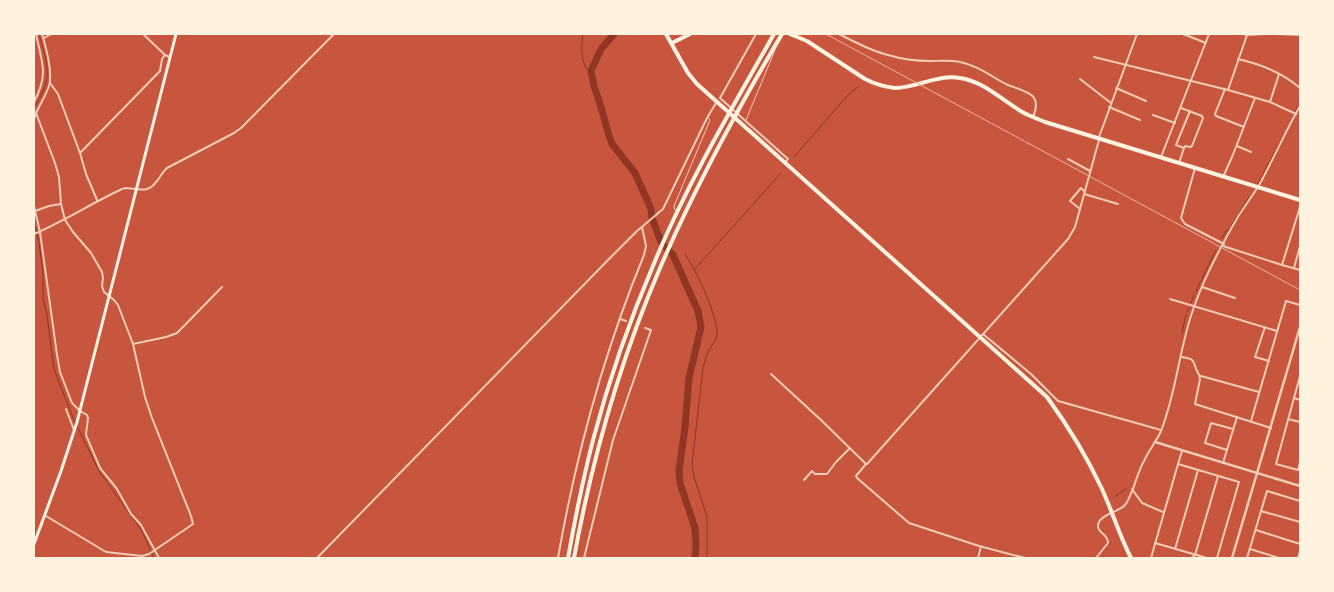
<svg xmlns="http://www.w3.org/2000/svg" width="1334" height="592" viewBox="0 0 1334 592" font-family="Figtree,sans-serif">
	<rect width="100%" height="100%" fill="#c8553d"/>
	<g fill="none" stroke-linecap="round" stroke-linejoin="round">
		<!-- stream -->
		<g stroke="#8f3625" stroke-width="1">
			<path d="M583,34C581,46 580,62 589,71L591,69V71"/>
			<path d="M34,108C38,101 42,94 45,86C51,70 43,50 39,34"/>
			<polyline points="1295,112 1300,104"/>
			<polyline points="794,157 848,95 859,86"/>
			<polyline points="1258,184 1284,134"/>
			<polyline points="34,222 39,242 43,273 43,299 47,315 54,369 75,423"/>
			<polyline points="1222,238 1226,231 1228,231 1249,197"/>
			<path d="M685,254C699,277 712,303 717,330V337L707,354L703,368L692,464L694,477L707,517V558"/>
			<polyline points="695,269 781,173"/>
			<polyline points="1196,291 1216,250"/>
			<polyline points="1191,303 1194,295"/>
			<polyline points="1187,312 1190,307"/>
			<polyline points="1182,333 1186,315"/>
			<polyline points="77,426 99,471 142,531 154,558"/>
			<polyline points="1114,497 1126,489"/>
		</g>
		<!-- river -->
		<polyline stroke="#8f3625" stroke-width="7" points="614,34 601,49 591,71 594,86 601,107 608,132 612,144 635,173 649,204 651,210 652,218 661,242 673,255 698,311 701,327 689,378 685,427 679,471 680,483 695,528 696,544 695,558"/>
		<!-- service -->
		<g stroke="#f1ccb7" stroke-width="1">
			<polyline points="746,120 775,50"/>
			<polyline points="675,210 674,206 710,120 708,118"/>
		</g>
		<!-- minor -->
		<g stroke="#f1ccb7" stroke-width="2">
			<polyline points="143,34 165,55 170,57"/>
			<polyline points="756,34 720,98 788,159 785,163"/>
			<path d="M839,34C855,42 871,51 888,55C901,59 916,61 930,61C940,61 950,60 960,62C980,66 991,77 1008,85C1026,92 1043,93 1033,117"/>
			<polyline points="1183,34 1206,43"/>
			<polyline points="1243,34 1247,35 1265,34"/>
			<polyline points="1276,34 1300,35"/>
			<polyline points="44,38 51,34"/>
			<polyline points="1094,57 1228,90 1270,102 1296,114"/>
			<path d="M1238,59C1260,64 1283,73 1300,88"/>
			<polyline points="1080,79 1111,103"/>
			<polyline points="50,83 58,94 80,153 86,174 97,200"/>
			<polyline points="1116,88 1146,101"/>
			<polyline points="1225,89 1215,114 1216,116 1244,127"/>
			<polyline points="1228,90 1247,35"/>
			<path d="M34,102C49,74 42,63 36,34"/>
			<polyline points="1270,102 1279,74"/>
			<polyline points="1109,107 1140,120"/>
			<polyline points="1181,108 1202,116 1203,118 1192,146 1190,147 1185,146 1184,148"/>
			<polyline points="34,112 36,113 55,163 59,177 61,204 65,220 73,232 91,253 102,272 103,278 102,286 104,292 114,300 118,305 133,344 145,397 152,418 191,516 193,524 149,554 142,556 106,552 46,516"/>
			<polyline points="1153,115 1175,123"/>
			<path d="M34,119C37,108 45,98 49,86C53,72 46,48 42,34"/>
			<polyline points="1099,137 1137,34"/>
			<polyline points="1237,146 1251,152"/>
			<polyline points="80,153 160,71 162,59 165,55"/>
			<polyline points="1161,157 1209,34"/>
			<polyline points="1068,159 1090,171"/>
			<polyline points="1179,163 1184,148 1176,145 1190,111"/>
			<polyline points="1195,168 1181,218 1185,224 1224,244"/>
			<polyline points="1223,177 1232,157 1255,98"/>
			<polyline points="1084,194 1118,204"/>
			<polyline points="34,206 40,232 57,355 60,372 72,403 80,411 87,415 88,418 86,435 100,468 117,489 131,514 141,525 159,558"/>
			<polyline points="1300,207 1282,265 1300,270"/>
			<polyline points="1080,209 1070,201 1081,188 1085,192"/>
			<polyline points="35,211 49,206 61,204"/>
			<path d="M34,234C64,221 92,203 122,189L126,188C132,188 140,191 147,189C156,187 160,174 167,168L234,133L241,128L334,34"/>
			<polyline points="1223,246 1282,265"/>
			<polyline points="1294,268 1300,246"/>
			<polyline points="1202,287 1235,298"/>
			<polyline points="1170,299 1277,331"/>
			<polyline points="620,319 626,321"/>
			<polyline points="1265,327 1255,357 1269,361"/>
			<polyline points="983,334 1031,374 1058,401 1161,430"/>
			<polyline points="133,344 166,337 177,333 222,287"/>
			<path d="M1181,357C1195,359 1192,359 1197,371C1201,379 1198,370 1200,379L1195,404L1271,428"/>
			<polyline points="771,374 821,420 866,464 856,476 857,478 909,523 979,546 1025,558"/>
			<polyline points="1201,376 1259,392"/>
			<polyline points="1300,376 1276,464 1298,470 1300,462"/>
			<polyline points="1294,398 1300,400"/>
			<polyline points="66,409 74,430"/>
			<polyline points="1288,419 1300,422"/>
			<polyline points="1251,421 1286,301 1300,305"/>
			<polyline points="1227,450 1205,443 1211,423 1233,429"/>
			<polyline points="1223,463 1237,417"/>
			<polyline points="866,464 867,464 1068,239 1075,227 1099,140"/>
			<polyline points="1178,464 1182,451"/>
			<polyline points="804,480 812,471 815,474 827,474 836,462 850,448"/>
			<polyline points="1132,489 1142,503 1163,512"/>
			<polyline points="1261,511 1300,522"/>
			<polyline points="1256,530 1300,544"/>
			<polyline points="1155,543 1207,558"/>
			<polyline points="1175,549 1198,470"/>
			<polyline points="1250,549 1279,558"/>
			<polyline points="317,558 609,259 637,231 663,209 707,118 716,103"/>
			<path d="M558,558C576,455 604,352 644,255L646,246L642,227"/>
			<polyline points="584,558 613,440 651,330 645,328"/>
			<polyline points="978,558 981,546"/>
			<path d="M1096,558L1108,543C1108,533 1097,534 1098,525C1099,515 1118,512 1124,506C1129,501 1130,495 1133,489C1136,480 1139,470 1144,461C1149,450 1156,442 1161,431C1177,391 1179,347 1194,307C1205,275 1222,244 1239,215C1245,206 1252,196 1258,187C1273,160 1285,132 1300,106"/>
			<polyline points="1151,558 1178,464 1239,482 1217,558"/>
			<polyline points="1192,558 1195,555 1218,476"/>
			<polyline points="1247,558 1267,491 1300,501"/>
			<polyline points="1298,558 1300,551"/>
		</g>
		<!-- tertiary -->
		<g stroke="#f1ccb7" stroke-width="2.5">
			<polyline points="1155,442 1300,486"/>
			<polyline points="1232,558 1300,327"/>
		</g>
		<!-- secondary -->
		<polyline stroke="#fff3e0" stroke-width="3" points="34,544 61,471 77,422 176,34"/>
		<!-- trunk -->
		<g stroke="#fff3e0" stroke-width="4">
			<path d="M666,34L688,73L697,84L1047,397C1068,426 1086,455 1101,487C1112,510 1119,535 1131,558"/>
			<path d="M790,34L807,41L865,79C875,84 884,87 895,88C917,88 937,74 960,78C983,81 1003,101 1024,113C1030,116 1038,119 1045,122L1300,200"/>
			<polyline points="672,43 690,34"/>
		</g>
		<!-- motorway -->
		<g stroke="#fff3e0" stroke-width="4">
			<path d="M568,558C575,519 583,479 593,440C609,379 630,319 655,261C688,182 732,108 774,34"/>
			<path d="M574,558C592,459 620,361 660,268C695,187 737,110 782,34"/>
		</g>
		<!-- rail -->
		<polyline stroke="#e9b49f" stroke-width="1" points="826,34 1300,290"/>
	</g>
	<!-- border -->
	<rect width="1334" height="592" fill="none" stroke="#fff3e0" stroke-width="70"/>
</svg>
